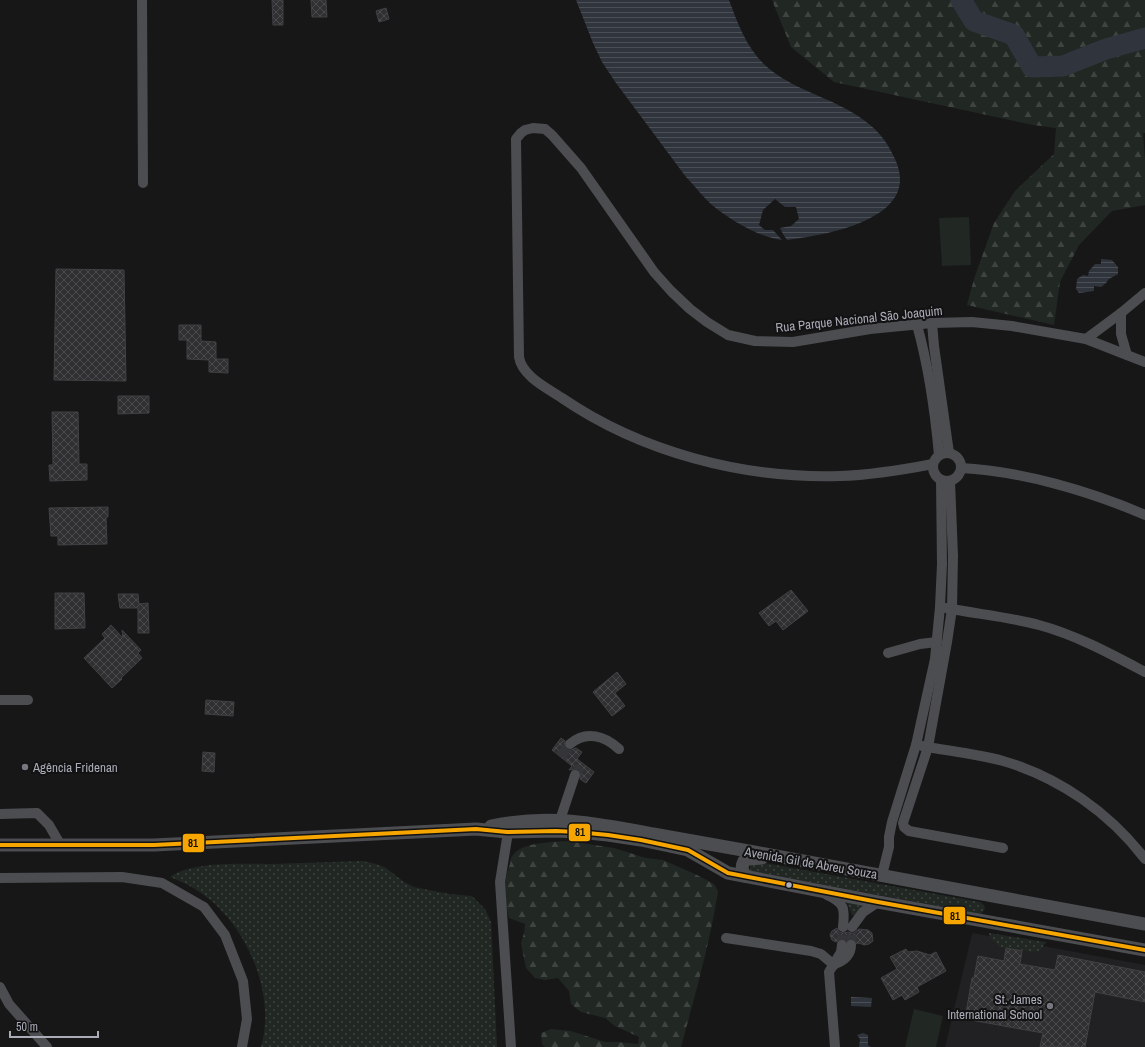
<svg xmlns="http://www.w3.org/2000/svg" width="1145" height="1047" viewBox="0 0 1145 1047" font-family="'Archivo Narrow',sans-serif">
	<defs>
		<pattern id="grass-dots" width="8" height="8" patternUnits="userSpaceOnUse"><rect width="8" height="8" fill="#212723"/><path d="M2 2h.1M6 6h.1" fill="none" stroke="#3f4441" stroke-width="1.8" stroke-linecap="round"/></pattern>
		<pattern id="forest-firs" width="22" height="20" patternUnits="userSpaceOnUse"><rect width="22" height="20" fill="#212723"/><path d="M5 1l3.5 6h-7zM16 11l3.5 6h-7z" fill="#3f4441"/></pattern>
		<pattern id="water-rules" width="6" height="5" patternUnits="userSpaceOnUse"><rect width="6" height="5" fill="#30343c"/><path d="M0 2.5h6" fill="none" stroke="#4b4f56"/></pattern>
		<pattern id="building-cross-hatch" width="8" height="8" patternUnits="userSpaceOnUse"><rect width="8" height="8" fill="#303032"/><path d="M0 0l8 8M0 8l8-8" fill="none" stroke="#4b4b4d"/></pattern>
	</defs>
	<rect width="100%" height="100%" fill="#171718"/>
	<!-- built -->
	<polygon fill="#212123" points="973,933 1145,965 1145,1047 945,1047 971,938"/>
	<!-- grass -->
	<g fill="url(#grass-dots)">
		<path d="M363,861L376,864L386,868L404,882L414,887L449,894L472,896L485,909L491,922L497,1047H261C277,992 245,921 198,891C189,885 180,881 170,877C191,861 245,864 271,864C302,863 332,862 363,861Z"/>
		<polygon points="765,863 980,902 984,905 985,909 981,914 750,871 750,865"/>
		<polygon points="847,901 865,905 854,916 852,915 847,903"/>
		<polygon points="989,933 1046,942 1040,951 1032,952 1000,947 990,938"/>
	</g>
	<!-- forest -->
	<g fill="url(#forest-firs)">
		<polygon points="772,0 1145,0 1145,133 1143,133 1145,160 1145,205 1112,211 1079,245 1060,282 1054,325 967,305 974,279 994,223 1015,191 1054,154 1056,128 1033,125 834,82 791,47"/>
		<path d="M568,841L614,848L646,858L663,860L697,875L714,884L718,891C710,943 695,995 681,1047H545L542,1044L541,1033L551,1029L571,1031L605,1042H617L638,1044L639,1037L615,1026L605,1018L581,1012L571,1004L569,991L558,978L545,980L535,978L526,968L521,943L524,933L525,924L509,918C504,898 502,883 510,864C510,861 511,857 513,855C522,842 554,842 568,841Z"/>
	</g>
	<!-- garden -->
	<g fill="#212723">
		<polygon points="969,217 971,265 942,266 939,218"/>
		<polygon points="914,1009 943,1016 936,1047 905,1047"/>
	</g>
	<!-- water -->
	<g fill="url(#water-rules)">
		<path d="M576,0H729C739,27 749,54 772,71C798,91 831,98 858,116C876,128 886,139 895,159C923,219 827,235 787,240L783,234L780,228L791,226L799,219L796,207H785L775,199L763,210L759,225L765,230H773L782,240C759,237 730,220 712,205C703,197 695,186 686,177L616,83L602,62L593,43Z"/>
		<polygon points="1101,259 1112,260 1118,267 1118,274 1109,279 1106,283 1101,287 1094,286 1094,291 1079,293 1076,289 1077,279 1083,275 1088,276 1089,271 1095,264 1101,264"/>
		<polygon points="851,997 872,998 871,1007 851,1006"/>
		<polygon points="863,1033 868,1035 868,1045 871,1047 859,1047 860,1039 857,1035"/>
	</g>
	<g fill="none" stroke-linecap="round" stroke-linejoin="round">
		<!-- river -->
		<polyline stroke="#30343c" stroke-width="21" points="961,0 974,21 1014,35 1032,67 1063,66 1106,49 1145,38"/>
	</g>
	<!-- building -->
	<g fill="url(#building-cross-hatch)" stroke="#404144">
		<polygon points="272,0 283,0 283,25 273,25"/>
		<polygon points="311,0 326,0 327,17 312,17"/>
		<polygon points="386,8 389,19 379,22 376,11"/>
		<polygon points="56,269 124,270 126,381 54,380"/>
		<polygon points="179,325 201,325 201,341 216,342 216,359 228,359 228,373 209,372 209,360 187,359 187,340 179,340"/>
		<polygon points="118,396 149,396 149,413 118,414"/>
		<polygon points="52,412 78,412 79,464 87,464 87,480 50,481 49,465 53,465"/>
		<polygon points="108,507 108,517 106,517 107,544 58,545 58,536 51,536 49,508"/>
		<polygon points="791,590 808,611 783,630 776,621 769,626 759,613"/>
		<polygon points="55,593 84,593 85,628 55,629"/>
		<polygon points="118,594 138,594 139,604 148,603 149,633 138,633 138,608 120,608"/>
		<polygon points="111,625 123,638 122,630 141,650 138,653 142,658 121,678 122,679 112,688 84,658 105,638 102,634"/>
		<polygon points="617,672 626,684 615,693 625,706 612,716 593,692"/>
		<polygon points="206,700 234,702 233,716 205,714"/>
		<polygon points="561,738 565,741 564,745 567,750 571,750 576,748 582,752 577,759 594,772 586,783 580,779 581,774 580,770 574,769 569,770 572,766 552,750"/>
		<polygon points="203,752 215,753 214,772 202,771"/>
		<polygon points="837,928 839,932 843,933 848,932 851,933 854,933 859,929 868,930 872,933 873,941 869,944 864,945 859,943 857,944 855,940 852,939 847,940 840,939 836,942 832,940 830,935 832,931"/>
		<polygon points="1006,948 1022,951 1020,964 1055,970 1058,955 1145,972 1145,1002 1095,992 1085,1047 1040,1047 1043,1033 965,1019 972,978 974,978 978,956 1004,961"/>
		<polygon points="906,949 908,952 917,951 930,955 936,952 946,971 917,987 919,992 905,1000 902,995 893,1000 881,978 897,969 890,957"/>
	</g>
	<g fill="none" stroke-linecap="round" stroke-linejoin="round">
		<!-- minor-tunnel -->
		<g stroke="#343538" stroke-width="10" stroke-dasharray="10 5" stroke-linecap="butt">
			<polyline points="561,756 570,744"/>
			<polyline points="575,775 582,763"/>
			<polyline points="842,945 843,927"/>
			<polyline points="851,945 852,927"/>
		</g>
		<!-- minor -->
		<g stroke="#4c4d50" stroke-width="10">
			<polyline points="142,0 143,183"/>
			<polyline points="1121,313 1121,334 1127,355"/>
			<polyline points="932,323 934,346 949,453"/>
			<path d="M917,325C929,368 935,411 939,455"/>
			<polyline points="1086,339 1121,313 1145,293"/>
			<circle cx="947" cy="467" r="14"/>
			<path d="M933,464C902,470 871,475 840,476C743,479 641,452 562,398C547,388 522,376 519,357L516,139L521,133L525,130L533,128L545,129L552,135L581,168L654,272L671,291L690,309L707,322L728,335L755,341L793,342L870,329L932,323L972,322L1012,326L1086,339L1145,362"/>
			<path d="M961,468C1021,471 1090,491 1145,515"/>
			<polyline points="950,481 953,556 952,609 947,642 928,747 903,823 904,827 909,831 1003,848"/>
			<path d="M946,608C977,614 1009,617 1039,625C1076,635 1111,654 1145,672"/>
			<polyline points="888,653 920,644 937,642"/>
			<polyline points="0,700 28,700"/>
			<path d="M570,744C586,730 605,736 619,749"/>
			<path d="M922,746C949,751 977,754 1003,761C1059,777 1110,813 1145,859"/>
			<polyline points="0,814 37,813 49,825 60,844"/>
			<polyline points="509,826 500,882 511,1047"/>
			<polyline points="558,826 575,775"/>
			<polyline points="882,875 889,847 889,837 892,822 916,745 935,659 940,607 942,564 941,480"/>
			<polyline points="0,878 122,877 162,883 204,907 225,935 243,981 247,1019 242,1047"/>
			<path d="M827,895C845,903 845,909 843,927"/>
			<polyline points="852,927 863,912 878,902"/>
			<polyline points="726,938 811,951 821,954 834,965"/>
			<path d="M837,963C845,960 851,954 851,945"/>
			<polyline points="0,987 9,1004 47,1047"/>
			<polyline points="835,1047 829,972 841,952 842,945"/>
		</g>
		<!-- tertiary -->
		<g stroke="#4c4d50" stroke-width="13">
			<path d="M491,826C549,814 595,823 653,834C687,840 720,846 754,852C885,876 1015,901 1145,924"/>
			<polyline points="0,845 154,845 476,829 507,832 556,831 577,832 608,835 641,840 688,850 728,873 878,902 1145,950"/>
			<path d="M745,876C742,870 741,867 744,861L748,859L762,858"/>
		</g>
		<!-- bus-1 casing -->
		<g stroke="#121213" stroke-width="7">
			<polyline id="bus-1" points="0,845 154,845 476,829 507,832 556,831 577,832 608,835 641,840 688,850 728,873 878,902 1145,950"/>
		</g>
		<!-- bus-1 -->
		<use href="#bus-1" stroke="#f7a600" stroke-width="4"/>
	</g>
	<!-- markers -->
	<g fill="#77787f" stroke="#121213" stroke-width="1.5">
		<circle cx="25" cy="767" r="4"/>
		<circle cx="1050" cy="1006" r="4"/>
	</g>
	<circle fill="#aaacb7" stroke="#121213" stroke-width="1.5" cx="789" cy="885" r="3.5"/>
	<g text-anchor="middle" dominant-baseline="central" stroke-width="4" stroke-linejoin="round" paint-order="stroke">
		<!-- street labels -->
		<g font-size="13" fill="#aaacb7" stroke="#121213">
			<text transform="translate(859 319) rotate(-6)">Rua Parque Nacional São Joaquim</text>
			<text transform="translate(811 863) rotate(10)">Avenida Gil de Abreu Souza</text>
		</g>
		<!-- poi labels -->
		<g font-size="13" fill="#aaacb7" stroke="#121213" text-anchor="start">
			<text x="33" y="767">Agência Fridenan</text>
			<text x="1042" y="999" text-anchor="end">St. James<tspan x="1042" dy="15">International School</tspan></text>
		</g>
	</g>
	<g stroke="#121213" stroke-width="1.5">
		<rect x="568" y="823" width="23" height="19" rx="4" fill="#f7a600"/>
		<rect x="182" y="833" width="23" height="20" rx="4" fill="#f7a600"/>
		<rect x="943" y="906" width="23" height="19" rx="4" fill="#f7a600"/>
	</g>
	<g font-size="11" text-anchor="middle" font-weight="bold" fill="#111">
		<text x="580" y="836">81</text>
		<text x="193" y="847">81</text>
		<text x="955" y="920">81</text>
	</g>
	<!-- scale -->
	<path d="M10 1031v6h88v-6" fill="none" stroke="#aaacb7" stroke-width="2"/>
	<text x="16" y="1031" font-size="12" fill="#aaacb7" stroke="#121213" stroke-width="3" paint-order="stroke">50 m</text>
</svg>
